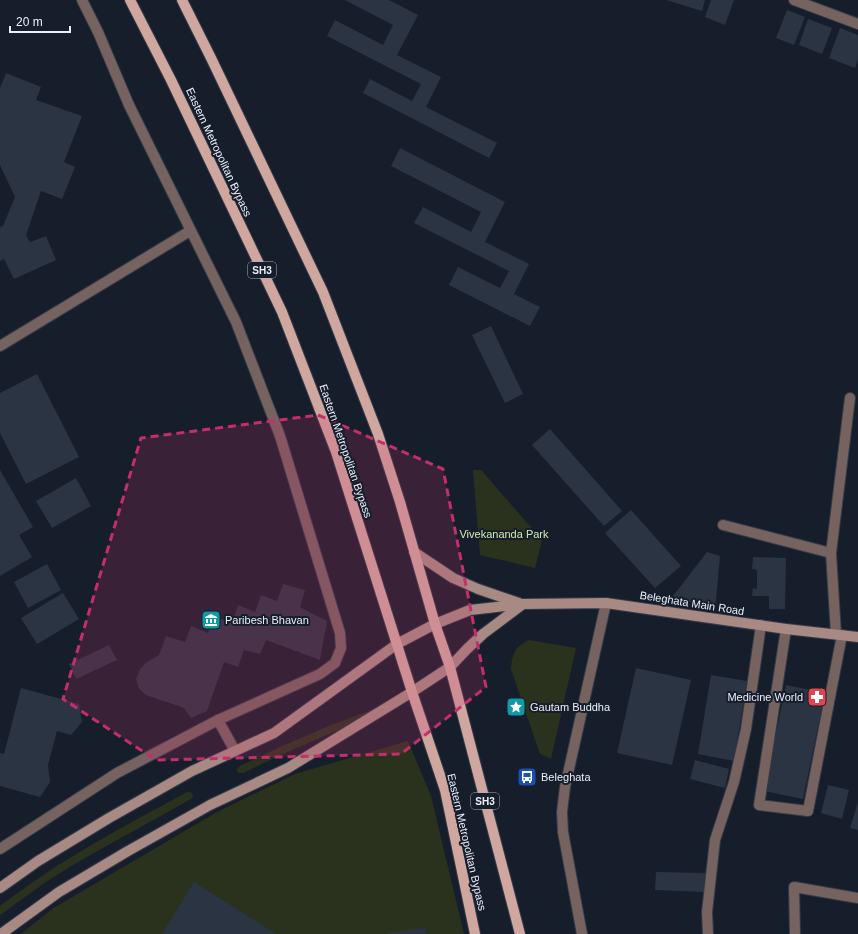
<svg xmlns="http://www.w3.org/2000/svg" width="858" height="934" viewBox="0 0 858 934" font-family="Helvetica,sans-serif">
	<rect width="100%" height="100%" fill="#161e2c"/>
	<!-- green -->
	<g fill="#2a321e">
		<polygon points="473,470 481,470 542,540 535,568 480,555"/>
		<path d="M529,640L576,648L551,759L540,754L511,669C512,653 515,647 529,640Z"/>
		<polygon points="396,701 400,705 399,708 334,732 285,753 243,773 239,773 237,771 237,769 240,766 282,746 331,725"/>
		<polygon points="408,741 431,796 464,934 21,934 52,909 217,812 295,774"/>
		<path d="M187,792H189L192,793L193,797L191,799L83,859L47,881L0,915V906C25,887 51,869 78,853C114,831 151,812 187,792Z"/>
	</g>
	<!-- building -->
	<g fill="#2b3443">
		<polygon points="345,0 389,0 418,15 397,55 441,77 426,107 497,143 489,158 363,93 370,79 412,101 421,84 327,36 335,20 383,45 393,25"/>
		<polygon points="666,0 705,0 702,11"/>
		<polygon points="711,0 734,0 725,25 705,17"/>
		<polygon points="787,10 805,17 794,45 776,38"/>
		<polygon points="808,19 832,28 822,54 799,45"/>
		<polygon points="840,28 858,35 858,59 855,68 829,58"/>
		<polygon points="6,73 41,87 36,100 82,116 64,162 75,167 62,199 41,191 26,235 30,242 46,236 56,260 14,279 4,259 0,261 0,227 3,226 15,197 0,165 0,88"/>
		<polygon points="400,148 505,202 485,242 529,264 514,294 540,307 530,326 449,285 458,267 500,288 509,271 414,223 423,207 471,232 481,212 391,166"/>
		<polygon points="491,326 523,394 505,403 472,335"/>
		<polygon points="37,374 79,457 26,484 0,433 0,393"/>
		<polygon points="550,429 622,511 604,526 532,445"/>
		<polygon points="0,470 33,527 19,535 32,557 0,576"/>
		<polygon points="76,478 91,506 52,528 36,501"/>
		<polygon points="631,510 681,566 655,588 605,533"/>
		<polygon points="707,552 720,556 715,611 673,596"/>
		<polygon points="753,557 786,558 785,609 769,609 769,596 752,596 753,588 757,589 757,570 752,569"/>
		<polygon points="47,564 61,590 28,608 14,582"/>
		<polygon points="283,584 305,590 300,607 327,621 320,660 266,640 260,654 244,650 238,667 224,662 207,711 191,718 184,708 146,695 139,689 136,679 140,669 147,662 159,655 166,636 185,642 191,626 208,633 215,616 232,624 238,605 255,612 261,595 277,601"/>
		<polygon points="63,593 79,619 37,644 21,618"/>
		<polygon points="109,645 117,660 76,679 69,664"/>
		<polygon points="636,668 691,680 672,765 617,753"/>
		<polygon points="711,675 747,681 734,761 698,754"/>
		<polygon points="786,685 825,693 803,799 764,791"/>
		<polygon points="21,688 79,704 82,722 71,735 57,731 48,765 50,782 40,797 0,786 0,753 4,754"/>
		<polygon points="695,760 729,769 725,788 690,779"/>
		<polygon points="828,785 849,790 842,819 821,813"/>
		<polygon points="858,802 858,830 850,828"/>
		<polygon points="656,872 705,873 704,892 655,890"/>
		<polygon points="194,882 276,934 162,934"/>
		<polygon points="425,928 426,934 388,934 388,933"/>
	</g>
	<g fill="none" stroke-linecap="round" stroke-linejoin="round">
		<!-- minor casing -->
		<g stroke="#343b49" stroke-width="12">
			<g id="minor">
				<polyline points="794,0 858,24"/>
				<polyline points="0,346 190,231"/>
				<polyline points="723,525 831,553 836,634"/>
				<polyline points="831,553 850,398"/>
				<polyline points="786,629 759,805 808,811 842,635"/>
				<polyline points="218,720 235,751"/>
				<polyline points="0,849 117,773 218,720 320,674 335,663 341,648 340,633 280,436 236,322 129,105 98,32 82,0"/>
				<polyline points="708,934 707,912 715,840 734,782 746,729 761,625"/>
				<polyline points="795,934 794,887 858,898"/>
			</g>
		</g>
		<!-- tertiary casing -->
		<g stroke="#343b49" stroke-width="12">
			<polyline id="tertiary" points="582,934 563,832 562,812 565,787 606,603"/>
		</g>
		<!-- secondary casing -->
		<g stroke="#343b49" stroke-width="12">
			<g id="secondary">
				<polyline points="414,552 453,578 478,589 519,603"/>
				<polyline points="0,888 38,861 109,818 192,771 274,733 397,644 435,624 470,610 523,604 606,603 786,629 858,637"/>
				<polyline points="1,934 59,892 128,851 210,805 288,768 412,692 450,667 467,649 483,634 523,604"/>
			</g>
		</g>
		<!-- primary casing -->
		<g stroke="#343b49" stroke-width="12">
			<g id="primary">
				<polyline points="130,0 171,80 282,312 336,452 412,692 445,790 475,934"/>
				<polyline points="182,0 211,58 323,292 378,434 400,502 435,624 450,667 520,934"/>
			</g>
		</g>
		<!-- minor -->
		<use href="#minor" stroke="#76625e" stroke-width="10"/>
		<!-- tertiary -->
		<use href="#tertiary" stroke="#76625e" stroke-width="10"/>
		<!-- secondary -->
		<use href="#secondary" stroke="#a88983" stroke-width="10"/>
		<!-- primary -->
		<use href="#primary" stroke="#d0a79f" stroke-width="10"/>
	</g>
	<!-- marked area -->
	<path fill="#c62e6b" fill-opacity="0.2" stroke="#c62e6b" stroke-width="3" stroke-dasharray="8 5" stroke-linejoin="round" d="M318,415L443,469L486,687L401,754L156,760L63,699L141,438Z"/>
	<!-- icons -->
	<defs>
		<g id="museum-square" transform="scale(1)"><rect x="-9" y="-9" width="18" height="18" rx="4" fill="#0f9aa8" stroke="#161e2c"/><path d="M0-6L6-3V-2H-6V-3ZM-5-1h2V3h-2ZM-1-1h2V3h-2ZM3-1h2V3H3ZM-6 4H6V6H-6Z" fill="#fff"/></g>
		<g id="pharmacy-square" transform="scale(1)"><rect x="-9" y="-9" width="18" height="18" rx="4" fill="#e0444e" stroke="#161e2c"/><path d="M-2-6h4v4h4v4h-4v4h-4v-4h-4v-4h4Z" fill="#fff"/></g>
		<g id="sight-square" transform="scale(1)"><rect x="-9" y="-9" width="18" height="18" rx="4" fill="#0f9aa8" stroke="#161e2c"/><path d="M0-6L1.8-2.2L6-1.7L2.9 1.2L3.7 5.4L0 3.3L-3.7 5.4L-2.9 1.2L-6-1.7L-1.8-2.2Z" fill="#fff"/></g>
		<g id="bus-square" transform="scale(1)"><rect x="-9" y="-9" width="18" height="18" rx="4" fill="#1a4fb4" stroke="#161e2c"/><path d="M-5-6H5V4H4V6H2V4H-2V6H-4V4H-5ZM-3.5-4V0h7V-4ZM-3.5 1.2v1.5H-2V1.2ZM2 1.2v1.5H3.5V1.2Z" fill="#fff"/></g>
	</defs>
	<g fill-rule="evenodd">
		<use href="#museum-square" x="211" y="620"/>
		<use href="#pharmacy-square" x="817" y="697"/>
		<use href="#sight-square" x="516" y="707"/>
		<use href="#bus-square" x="527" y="777"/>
	</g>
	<g text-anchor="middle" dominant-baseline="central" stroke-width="4" stroke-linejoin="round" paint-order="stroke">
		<!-- shield labels -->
		<g fill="#161e2c" stroke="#aab0bc" stroke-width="1">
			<rect x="248" y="262" width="28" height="16" rx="3"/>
			<rect x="471" y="793" width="28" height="16" rx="3"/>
		</g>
		<g font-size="10" font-weight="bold" fill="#eaeffa">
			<text x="262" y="270">SH3</text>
			<text x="485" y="801">SH3</text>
		</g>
		<!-- street labels -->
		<g font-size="11" fill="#eaeffa" stroke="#161e2c">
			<text transform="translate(219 152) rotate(65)">Eastern Metropolitan Bypass</text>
			<text transform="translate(346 451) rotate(71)">Eastern Metropolitan Bypass</text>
			<text transform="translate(692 603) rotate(9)">Beleghata Main Road</text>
			<text transform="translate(467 842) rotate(77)">Eastern Metropolitan Bypass</text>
		</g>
		<!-- park labels -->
		<g font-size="11" fill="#d1ecac" stroke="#161e2c">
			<text x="504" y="534">Vivekananda Park</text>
		</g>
		<!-- poi labels -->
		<g font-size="11" fill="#eaeffa" stroke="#161e2c" text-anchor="start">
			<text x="225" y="620">Paribesh Bhavan</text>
			<text x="803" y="697" text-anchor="end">Medicine World</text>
			<text x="530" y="707">Gautam Buddha</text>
			<text x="541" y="777">Beleghata</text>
		</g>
	</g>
	<!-- scale -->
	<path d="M10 26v6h60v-6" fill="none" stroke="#eaeffa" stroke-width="2"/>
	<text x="16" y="26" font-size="12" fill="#eaeffa" stroke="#161e2c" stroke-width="3" paint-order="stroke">20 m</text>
</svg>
